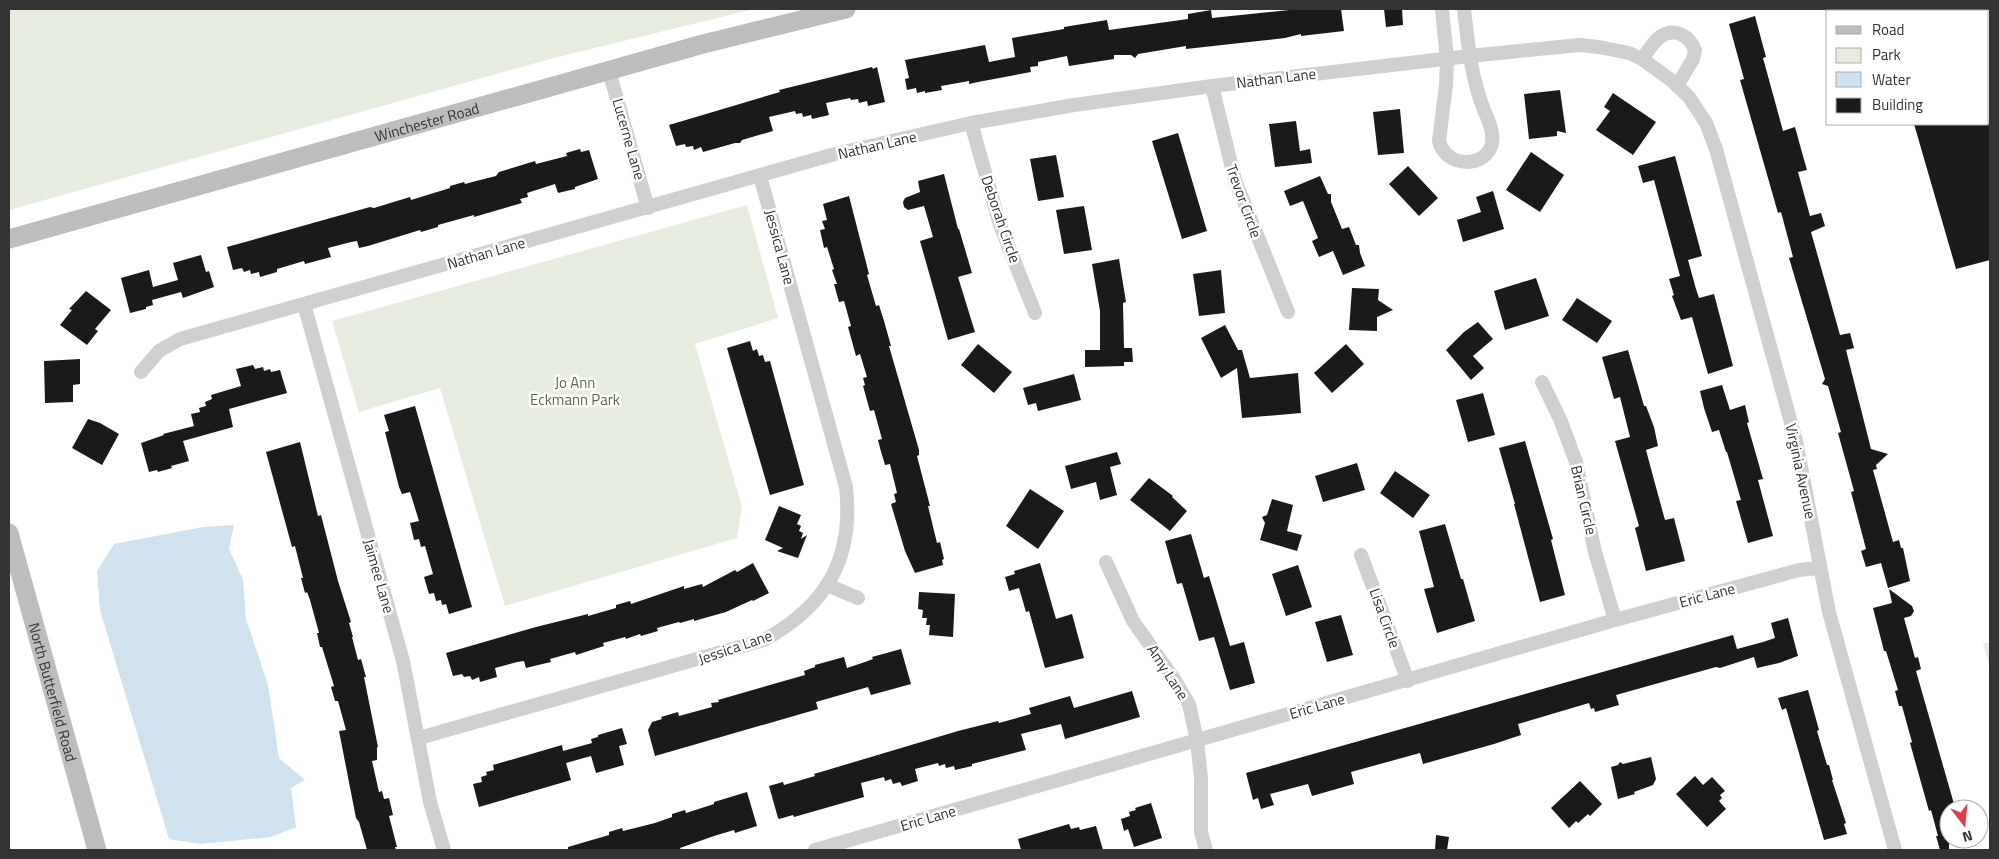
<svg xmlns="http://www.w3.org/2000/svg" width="1999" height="859" viewBox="0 0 1999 859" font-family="'Titillium Web',sans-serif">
	<rect width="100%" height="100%" fill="#fff"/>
	<!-- green -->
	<g fill="#e6ecdf">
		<polygon points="9,9 754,9 554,58 9,210"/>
		<polygon points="747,205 778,318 695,344 742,507 737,538 505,606 440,388 359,412 332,321"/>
		<polygon points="1990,642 1990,669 1983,644"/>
	</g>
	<!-- water -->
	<polygon fill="#cfe2ee" points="234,525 229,549 243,580 246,619 268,685 279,758 305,780 291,788 296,827 271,837 200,844 169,839 100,610 97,571 114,544 203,527"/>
	<!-- building -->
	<g fill="#1a1a1a">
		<polygon points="1299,9 1341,9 1344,31 1301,36 1301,34 1285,38 1186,49 1186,46 1138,54 1135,58 1131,55 1114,55 1114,59 1069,66 1067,56 1038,62 1038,66 1030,67 1031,72 978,82 969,84 969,81 941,86 942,90 925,93 925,91 917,93 916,88 907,90 905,79 909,78 905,60 985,45 989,62 1015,57 1012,38 1064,29 1064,27 1107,20 1109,30 1188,19 1188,14 1211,10 1212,18"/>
		<polygon points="1384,9 1402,9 1403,25 1386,27"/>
		<polygon points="1755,16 1766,57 1763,58 1783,131 1795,127 1803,156 1807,170 1798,172 1810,216 1821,213 1825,226 1811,232 1840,335 1850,333 1854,348 1846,350 1871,449 1888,454 1876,465 1877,469 1873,470 1893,542 1899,540 1901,548 1903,548 1910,581 1888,588 1881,563 1866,567 1861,551 1866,549 1851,492 1854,491 1838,433 1841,432 1828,386 1822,384 1825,379 1789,258 1793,257 1781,212 1778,213 1740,80 1744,79 1729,24"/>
		<polygon points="872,67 873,69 877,67 885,102 868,106 867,101 859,103 858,99 851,100 850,98 826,103 829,115 812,119 811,115 803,117 802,113 796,114 795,111 769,117 773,131 742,140 740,143 735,143 703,152 701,147 694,150 693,146 686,147 685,144 676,146 669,125 780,92 779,90"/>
		<polygon points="1560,90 1566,133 1557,131 1557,136 1529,139 1524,94"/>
		<polygon points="1613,93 1656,122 1633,155 1596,130 1610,111 1604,107"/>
		<polygon points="1400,109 1404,153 1378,155 1373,112"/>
		<polygon points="1296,121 1300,151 1310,149 1312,163 1275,167 1269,124"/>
		<polygon points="1914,124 1990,124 1990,260 1956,269"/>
		<polygon points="1178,133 1207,231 1182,239 1152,141"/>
		<polygon points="580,149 581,152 589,150 598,179 575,187 575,189 558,193 555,184 527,193 528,197 520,199 522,203 474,217 474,215 438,225 438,227 421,232 420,230 368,246 359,248 357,241 351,242 328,248 331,257 305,264 304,261 277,269 277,272 260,277 259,272 251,274 250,270 244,272 242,268 233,270 227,247 370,207 374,208 410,197 411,200 450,188 450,186 464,182 465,184 476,181 496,176 499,172 535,161 536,164 567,156 566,153"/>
		<polygon points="1531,152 1564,175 1540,212 1506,190"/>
		<polygon points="1056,155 1064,197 1038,201 1030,159"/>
		<polygon points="1675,156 1702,256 1688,260 1696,289 1699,298 1714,294 1733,366 1708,374 1692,317 1681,320 1672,296 1674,295 1669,279 1680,276 1654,180 1643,183 1638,166"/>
		<polygon points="1408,166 1438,198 1419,216 1389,184"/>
		<polygon points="944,174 958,229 959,229 972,273 958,277 975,332 948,340 920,241 933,237 924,206 908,210 904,207 903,202 905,198 920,192 918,181"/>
		<polygon points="1320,176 1328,194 1331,194 1331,202 1342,229 1349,227 1356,245 1359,245 1360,253 1365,266 1343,275 1333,251 1319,257 1312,241 1318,238 1303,201 1290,206 1284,191"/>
		<polygon points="1493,191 1504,229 1463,242 1457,220 1481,212 1476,197"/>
		<polygon points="849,196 869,274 867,275 876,306 879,305 884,321 891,346 889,346 919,450 919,455 917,456 930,506 928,506 937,543 940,542 944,559 942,560 943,565 915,573 905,551 891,504 896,502 894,494 897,493 890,464 885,465 880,448 878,440 882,439 874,410 870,411 863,386 865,385 863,378 867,377 860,354 856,356 848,327 851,326 844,301 839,302 834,284 837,284 832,270 834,269 827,247 824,248 820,230 825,229 822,221 827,220 823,204"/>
		<polygon points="1084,206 1092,250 1064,254 1056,210"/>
		<polygon points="201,255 206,272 209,271 214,287 183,298 181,292 152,300 153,305 146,307 146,309 130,313 121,278 149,270 153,287 178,280 173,263"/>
		<polygon points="1119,259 1126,302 1123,303 1124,348 1132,348 1133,362 1124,362 1124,366 1085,367 1085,350 1100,350 1100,311 1092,264"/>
		<polygon points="1221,270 1225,313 1199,316 1193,274"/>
		<polygon points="1536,278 1549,316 1505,330 1494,291"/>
		<polygon points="1352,288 1379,289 1378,300 1393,310 1377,317 1377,331 1349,330"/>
		<polygon points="86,291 111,310 95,329 98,331 87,345 60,325 72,310 69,309"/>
		<polygon points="1577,298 1612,321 1597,343 1562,320"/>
		<polygon points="1478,322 1493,339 1473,356 1484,368 1471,380 1446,350 1464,332"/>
		<polygon points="1225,325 1238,350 1242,350 1250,378 1298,373 1301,413 1242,418 1237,368 1221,378 1201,338"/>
		<polygon points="750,341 753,351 757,349 759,356 763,355 765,362 770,361 804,485 770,495 727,348"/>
		<polygon points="978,344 1012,372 994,393 961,365"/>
		<polygon points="1346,344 1364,364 1332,393 1314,373"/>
		<polygon points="1628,350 1644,406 1646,406 1654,427 1658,446 1646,450 1654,480 1665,520 1674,518 1685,561 1646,571 1635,528 1639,526 1615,441 1630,437 1620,397 1614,399 1602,357"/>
		<polygon points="80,359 80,384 73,385 73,402 45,403 44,361"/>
		<polygon points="253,365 255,369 263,367 264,371 270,369 271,372 280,370 287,393 229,409 233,427 183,441 189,461 171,466 172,468 158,472 157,470 149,472 141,443 164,435 163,434 194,426 191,414 200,412 199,408 206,406 205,402 212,399 211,395 241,386 236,369"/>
		<polygon points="1074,374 1081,400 1038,411 1036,403 1028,405 1023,388"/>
		<polygon points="1722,385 1730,410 1745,405 1749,422 1747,423 1763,479 1758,480 1773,536 1748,543 1736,501 1741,500 1727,452 1726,452 1719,430 1712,432 1704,408 1700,391"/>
		<polygon points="1483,393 1495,435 1468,442 1456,400"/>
		<polygon points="415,406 472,607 449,614 446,604 442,605 441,600 436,601 434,593 429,594 424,577 433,574 425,546 421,547 419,539 414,540 410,523 419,521 410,492 402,494 399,487 385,432 389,431 384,415"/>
		<polygon points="88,419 100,423 119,434 102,465 72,448"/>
		<polygon points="1525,441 1553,539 1551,540 1565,595 1540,602 1514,504 1515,504 1499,448"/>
		<polygon points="300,442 318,516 321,515 338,581 351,622 349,623 353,637 352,637 358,660 361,659 366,677 364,677 378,747 377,747 377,760 372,761 379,792 382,791 384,799 389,798 393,815 389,816 397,847 395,847 396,850 367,850 359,822 356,818 339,731 346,730 338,701 335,701 331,687 334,686 322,647 320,647 317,633 319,633 310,600 307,592 305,593 301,578 303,578 295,546 292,547 266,452"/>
		<polygon points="1117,452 1121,464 1110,467 1117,495 1100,500 1096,482 1071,489 1065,466"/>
		<polygon points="1357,463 1365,490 1323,502 1315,476"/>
		<polygon points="1395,471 1430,495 1413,518 1380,493"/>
		<polygon points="1149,478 1173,496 1172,497 1187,511 1170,531 1130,500"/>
		<polygon points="1030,489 1064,511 1038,549 1006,526"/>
		<polygon points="1272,499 1293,505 1287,531 1302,535 1297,551 1260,540 1265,523 1262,517 1267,515"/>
		<polygon points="779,506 801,515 797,524 801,526 799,531 803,533 801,539 807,535 798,558 777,551 783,548 765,540"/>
		<polygon points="1445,524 1461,579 1463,579 1475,621 1437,633 1424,589 1434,587 1419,531"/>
		<polygon points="1191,534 1204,578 1209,576 1230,646 1244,642 1255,683 1230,690 1214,637 1199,641 1182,583 1177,584 1165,541"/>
		<polygon points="753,563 769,593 753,601 752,600 726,612 694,621 694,619 680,623 679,622 657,628 658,631 641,636 640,634 626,639 625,637 603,643 604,646 576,655 575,652 550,659 551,662 534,666 526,668 524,661 517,662 495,668 497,677 480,682 479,677 472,680 470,676 464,677 462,674 453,676 446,653 536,627 588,614 588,616 616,608 616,605 630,601 631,604 684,586 684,589 702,584 703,587 735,570 737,572"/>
		<polygon points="1040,563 1056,619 1072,614 1084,658 1045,668 1029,611 1026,612 1019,588 1009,591 1005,577 1015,574 1014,571"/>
		<polygon points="1298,565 1312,607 1286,616 1272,574"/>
		<polygon points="1889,589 1912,606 1914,611 1911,616 1904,618 1915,658 1918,657 1921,669 1916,671 1954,804 1949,805 1949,850 1940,850 1936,836 1938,836 1931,810 1929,811 1910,743 1912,742 1910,735 1902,706 1899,706 1895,691 1898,690 1886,651 1884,651 1873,608 1892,603"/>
		<polygon points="919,592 955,594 953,637 929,635 930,625 926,625 927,618 922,618 923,610 918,609"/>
		<polygon points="1341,615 1353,655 1327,662 1315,622"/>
		<polygon points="1788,618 1798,656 1779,663 1757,668 1754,657 1720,668 1716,667 1616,695 1619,705 1595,712 1594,708 1591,709 1589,703 1518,724 1521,735 1494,744 1423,764 1420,753 1351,772 1354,784 1312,796 1308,784 1270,794 1274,805 1261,809 1258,798 1253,800 1246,773 1733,635 1737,649 1763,642 1775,638 1771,623"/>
		<polygon points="901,649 911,684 871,695 868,687 816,702 818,709 655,756 648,730 652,722 662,719 661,717 678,712 679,716 712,707 711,703 719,702 718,700 805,675 804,671 815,667 815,665 844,657 847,668 865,662 873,659 872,657"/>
		<polygon points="1808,690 1819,730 1817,731 1827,765 1829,765 1833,780 1832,780 1846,823 1844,824 1847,834 1824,840 1786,708 1782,710 1778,698"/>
		<polygon points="1132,691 1140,717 1065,739 1061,724 1021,734 1026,750 972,764 972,766 955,770 954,766 946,768 945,764 939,766 938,763 915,769 918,781 902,786 900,782 893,784 891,779 885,781 884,777 861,783 864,797 794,817 793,815 779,819 778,818 769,786 783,782 784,785 815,776 814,774 958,731 998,721 999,723 1031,714 1029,708 1070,696 1074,708"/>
		<polygon points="622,728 627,744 619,746 624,765 596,773 591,756 566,763 571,780 479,807 473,784 482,782 481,777 487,775 486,772 494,770 493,765 562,745 563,751 592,743 591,739 598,737 598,735"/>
		<polygon points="1651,757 1656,779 1653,785 1634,792 1635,794 1618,799 1611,767 1618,765 1620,762 1623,764"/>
		<polygon points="1695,776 1703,785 1712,777 1725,791 1720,795 1722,798 1719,801 1726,809 1707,827 1676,794"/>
		<polygon points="1580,781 1602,804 1590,816 1588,814 1578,823 1576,821 1569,828 1551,808"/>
		<polygon points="747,792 757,826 735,833 734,830 714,836 680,848 681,850 568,850 568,847 609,835 609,832 622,828 623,831 655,823 672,817 672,814 685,810 686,813 714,804 714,802"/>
		<polygon points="1151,803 1162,838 1134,847 1128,829 1124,831 1121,819 1130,816 1129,812 1136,810 1135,808"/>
		<polygon points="1069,824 1071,829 1079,827 1080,830 1096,826 1103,850 1021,850 1018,839"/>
		<polygon points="1436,835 1449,837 1447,850 1435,850"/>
	</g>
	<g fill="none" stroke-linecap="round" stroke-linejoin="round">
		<!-- street -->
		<g stroke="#d0d0d0" stroke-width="14">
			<path d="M1442,9L1447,59L1446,85L1439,141C1446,169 1487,168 1492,143C1494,131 1488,120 1484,110C1471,77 1468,44 1464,9"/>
			<path d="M1642,59C1647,53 1653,42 1660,37C1674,27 1689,35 1695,50L1693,59L1677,86"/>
			<polyline points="609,71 648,208"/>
			<polyline points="1212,86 1235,180 1288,312"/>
			<polyline points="971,123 1000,225 1035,313"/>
			<polyline points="304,304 403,661 430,802 444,850"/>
			<polyline points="141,372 159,351 180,339 835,154 971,123 1074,105 1212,86 1469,56 1579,45 1599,47 1629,53 1642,59 1671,80 1689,97 1706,123 1716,149 1796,441 1829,612 1895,850"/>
			<polyline points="1542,382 1560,419 1576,462 1595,552 1615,620"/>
			<polyline points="1361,555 1408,681"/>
			<polyline points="1106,562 1133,621 1174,679 1189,704 1197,741 1201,778 1201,832 1206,850"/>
			<polyline points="827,585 858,598"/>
			<path d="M419,738L764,640C826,606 854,559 846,487L760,176"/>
			<polyline points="815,850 1615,620 1799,570 1820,568"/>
		</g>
		<!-- secondary -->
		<g stroke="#bdbdbd" stroke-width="19">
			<path id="s1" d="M9,239L703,44L846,9"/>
			<path id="s2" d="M9,533L97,850"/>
		</g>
	</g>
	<g text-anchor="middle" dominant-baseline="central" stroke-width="5" stroke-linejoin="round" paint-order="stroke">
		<!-- street labels -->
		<g font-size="15" fill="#333" stroke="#fff">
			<text transform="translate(1276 78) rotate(-7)">Nathan Lane</text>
			<text stroke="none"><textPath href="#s1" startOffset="434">Winchester Road</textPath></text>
			<text transform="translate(629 139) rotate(74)">Lucerne Lane</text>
			<text transform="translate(877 145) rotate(-13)">Nathan Lane</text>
			<text transform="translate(1244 201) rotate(70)">Trevor Circle</text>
			<text transform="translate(1001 219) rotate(71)">Deborah Circle</text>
			<text transform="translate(780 247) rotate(75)">Jessica Lane</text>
			<text transform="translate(486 253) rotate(-16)">Nathan Lane</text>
			<text transform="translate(1801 471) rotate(78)">Virginia Avenue</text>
			<text transform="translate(1584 500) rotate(77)">Brian Circle</text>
			<text transform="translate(379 576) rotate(74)">Jaimee Lane</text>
			<text transform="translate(1707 595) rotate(-15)">Eric Lane</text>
			<text transform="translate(1385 618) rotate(70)">Lisa Circle</text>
			<text transform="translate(735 647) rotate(-19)">Jessica Lane</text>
			<text transform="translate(1168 672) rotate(57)">Amy Lane</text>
			<text stroke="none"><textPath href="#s2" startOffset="165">North Butterfield Road</textPath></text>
			<text transform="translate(1317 706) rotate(-16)">Eric Lane</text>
			<text transform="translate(928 818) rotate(-16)">Eric Lane</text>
		</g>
		<!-- park labels -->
		<g font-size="15" fill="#56703f" stroke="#fff">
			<text x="575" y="382">Jo Ann<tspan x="575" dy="17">Eckmann Park</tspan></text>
		</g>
	</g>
	<!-- border -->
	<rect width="1999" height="859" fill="none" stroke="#333333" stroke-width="20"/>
	<!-- legend -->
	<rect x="1826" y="10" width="162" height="115" fill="#ffffff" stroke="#adadad"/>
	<rect x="1836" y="26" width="25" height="8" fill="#bdbdbd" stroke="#adadad"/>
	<text x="1872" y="35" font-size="15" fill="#333333">Road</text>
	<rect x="1836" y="48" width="25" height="15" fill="#e6ecdf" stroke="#adadad"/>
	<text x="1872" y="60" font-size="15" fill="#333333">Park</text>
	<rect x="1836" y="72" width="25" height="15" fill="#cfe2ee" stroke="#adadad"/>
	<text x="1872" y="85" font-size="15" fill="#333333">Water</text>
	<rect x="1836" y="98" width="25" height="15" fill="#1a1a1a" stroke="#adadad"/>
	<text x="1872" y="110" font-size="15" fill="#333333">Building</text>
	<!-- north arrow -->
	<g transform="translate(1964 824) rotate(164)"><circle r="24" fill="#ffffff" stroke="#adadad"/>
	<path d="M0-4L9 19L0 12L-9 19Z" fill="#e63946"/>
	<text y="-8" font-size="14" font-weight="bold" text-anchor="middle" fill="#333333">N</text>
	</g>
</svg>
